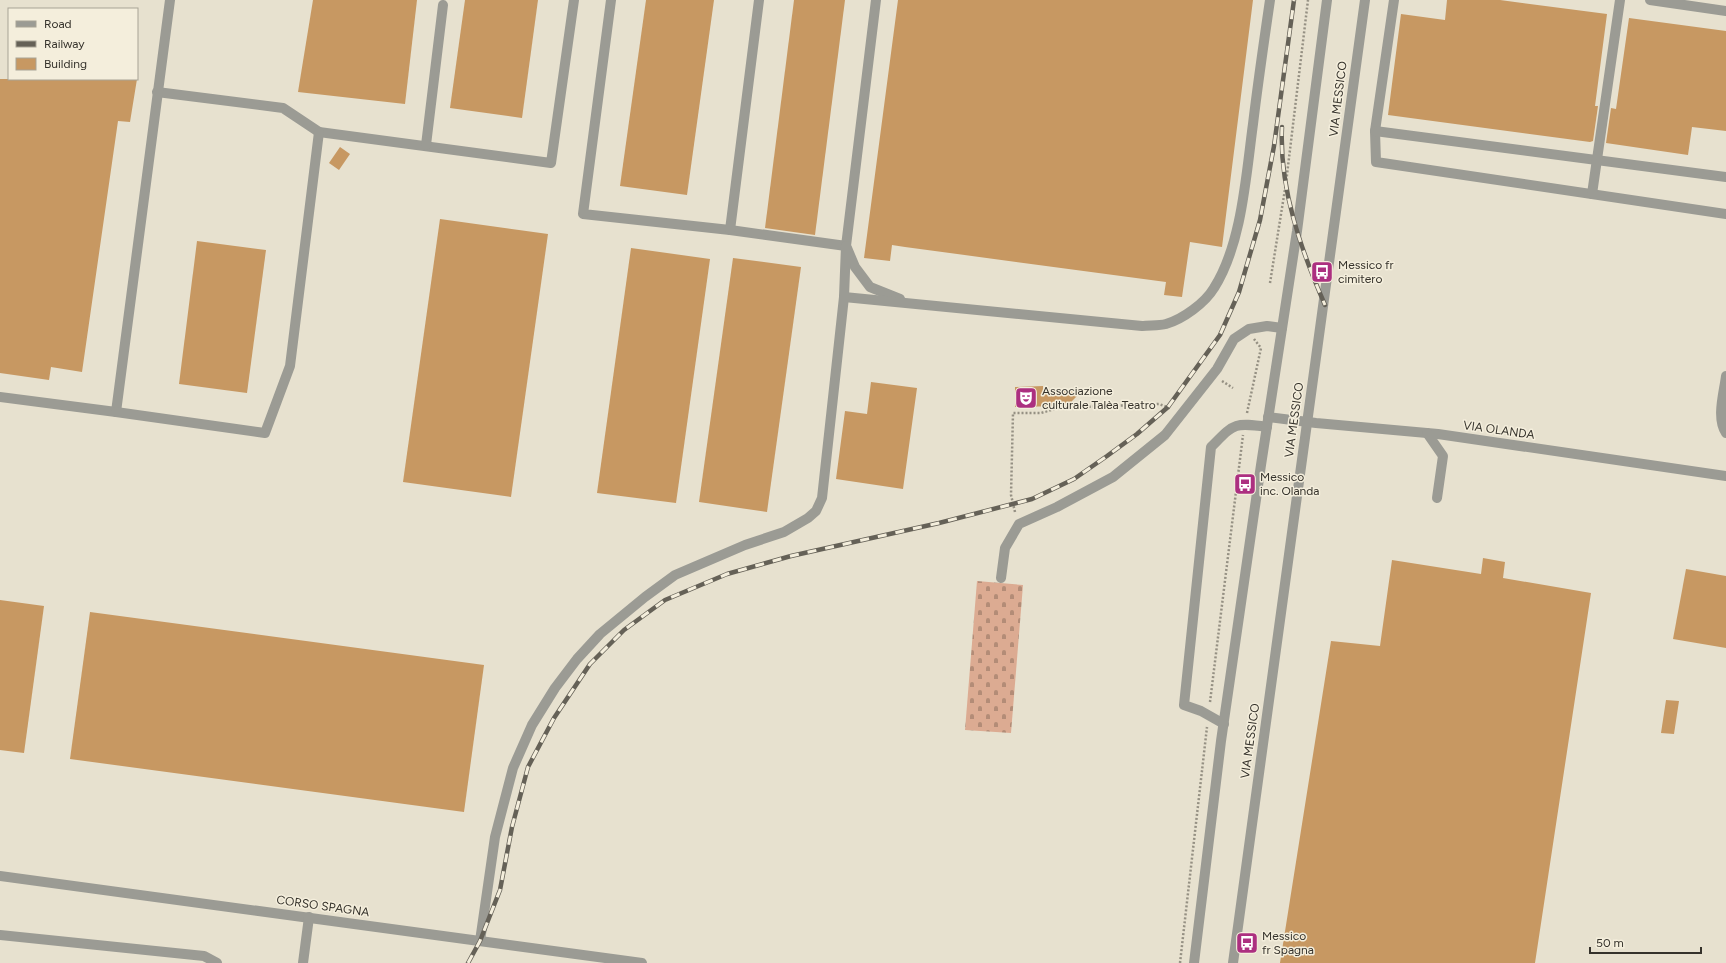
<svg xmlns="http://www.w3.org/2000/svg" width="1726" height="963" viewBox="0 0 1726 963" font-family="Figtree,sans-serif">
	<defs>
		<pattern id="cemetery-stones" width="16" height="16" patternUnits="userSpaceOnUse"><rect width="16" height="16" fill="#dcab92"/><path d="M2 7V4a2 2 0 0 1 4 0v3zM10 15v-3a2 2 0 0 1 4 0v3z" fill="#b38c77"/></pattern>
	</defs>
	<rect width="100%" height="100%" fill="#e7e1cf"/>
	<!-- cemetery -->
	<polygon fill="url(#cemetery-stones)" points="977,581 1023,585 1011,733 965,730"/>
	<!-- building -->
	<g fill="#c79862">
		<polygon points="313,0 417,0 405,104 298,92"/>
		<polygon points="465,0 538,0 522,118 450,108"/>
		<polygon points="646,0 714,0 687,195 620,186"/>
		<polygon points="794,0 845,0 815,235 765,228"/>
		<polygon points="898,0 1253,0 1222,247 1190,242 1182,297 1164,295 1166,282 905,247 892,245 890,261 864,258"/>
		<polygon points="1447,0 1500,0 1607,14 1595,106 1598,106 1593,141 1590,142 1388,115 1401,14 1445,20"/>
		<polygon points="1629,18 1726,31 1726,131 1692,127 1688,155 1606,143 1611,108 1616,109"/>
		<polygon points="0,79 137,79 130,122 118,121 82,372 51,367 49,380 0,373"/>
		<polygon points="340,147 350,154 339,170 329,163"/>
		<polygon points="440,219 548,234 511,497 403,482"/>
		<polygon points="197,241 266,250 247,393 179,384"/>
		<polygon points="631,248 710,259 676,503 597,493"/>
		<polygon points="733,258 801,267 767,512 699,502"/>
		<polygon points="871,382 917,388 903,489 836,479 845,411 867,414"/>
		<polygon points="1043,386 1043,389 1081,392 1070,403 1060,406 1015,407 1015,387"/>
		<polygon points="1483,558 1505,562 1503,578 1591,593 1535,963 1280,963 1331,641 1380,646 1392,560 1481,574"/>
		<polygon points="1686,569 1726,576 1726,648 1673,639"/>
		<polygon points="0,600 44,606 24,753 0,750"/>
		<polygon points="90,612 484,665 464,812 70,759"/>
		<polygon points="1666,700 1679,701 1674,734 1661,733"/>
	</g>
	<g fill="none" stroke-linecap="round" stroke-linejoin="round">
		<!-- path -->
		<g stroke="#959083" stroke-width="2.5" stroke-dasharray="2 2" stroke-linecap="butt">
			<polyline points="1270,283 1286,183 1308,0"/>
			<polyline points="1222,381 1233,388"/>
			<polyline points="1247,413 1261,348 1254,339"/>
			<polyline points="1015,512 1011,495 1013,413 1041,413 1058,408 1159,404 1170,408"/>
			<polyline points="1210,702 1243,435"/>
			<polyline points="1180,963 1207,727"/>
		</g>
		<!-- minor -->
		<g stroke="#9b9b94" stroke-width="10">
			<polyline points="611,0 583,214 730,230 846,246 876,0"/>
			<polyline points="1394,0 1375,131 1376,162 1726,214"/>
			<polyline points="1650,0 1726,11"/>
			<polyline points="157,92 283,108 319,132 551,163 574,0"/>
			<polyline points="1375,131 1726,177"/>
			<polyline points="426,145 443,5"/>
			<polyline points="1592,194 1620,0"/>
			<polyline points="730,230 759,0"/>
			<polyline points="847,248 855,267 870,287 900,299"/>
			<path d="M844,297L1142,326C1149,325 1159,326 1166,324C1183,319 1205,303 1214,288C1242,244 1246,175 1253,124C1258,82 1264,41 1270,0"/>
			<path d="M1726,376C1724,393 1716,418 1726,433"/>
			<polyline points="0,397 116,412 170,0"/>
			<polyline points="116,412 265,433 290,366 319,132"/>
			<polyline points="1268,417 1316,423 1438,434 1726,476"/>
			<polyline points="1427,433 1443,456 1437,498"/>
			<polyline points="1001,578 1005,548 1019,524 1057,507 1113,477 1165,435 1217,369 1234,339 1249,329 1267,326 1282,328"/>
			<path d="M1224,724L1201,711L1184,705L1211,447C1234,424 1233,422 1267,427"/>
			<polyline points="0,876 642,963"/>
			<polyline points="0,935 204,956 217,963"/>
			<polyline points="480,941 495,837 513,768 532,725 555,688 577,659 600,634 645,597 675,575 745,545 784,532 808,518 816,511 822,498 844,297 846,246"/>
			<polyline points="303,963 309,917"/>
			<polyline points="1194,963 1221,741 1261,465 1297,231 1327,0"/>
			<path d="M1233,963C1276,642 1322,321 1365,0"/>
		</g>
		<!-- rail casing -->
		<g stroke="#656157" stroke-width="4.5">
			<g id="rail">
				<path d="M1282,127C1279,188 1301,250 1325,305"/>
				<polyline points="468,963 480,941 500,890 512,827 528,767 554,718 590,664 624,630 665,600 727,574 791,556 939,523 1032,499 1074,479 1107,456 1137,434 1168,407 1220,335 1239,292 1260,220 1274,146 1294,0"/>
			</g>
		</g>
		<!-- rail -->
		<use href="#rail" stroke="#f4eedc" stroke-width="3" stroke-dasharray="9" stroke-linecap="butt"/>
	</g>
	<!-- icons -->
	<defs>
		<g id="bus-square" transform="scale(1.15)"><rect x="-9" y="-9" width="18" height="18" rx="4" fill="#ac2f80" stroke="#f4eedc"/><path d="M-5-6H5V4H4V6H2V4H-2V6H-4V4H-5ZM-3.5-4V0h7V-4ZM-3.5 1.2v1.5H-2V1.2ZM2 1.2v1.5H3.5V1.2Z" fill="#fff"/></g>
		<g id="theatre-square" transform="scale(1.15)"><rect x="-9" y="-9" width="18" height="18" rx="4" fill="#ac2f80" stroke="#f4eedc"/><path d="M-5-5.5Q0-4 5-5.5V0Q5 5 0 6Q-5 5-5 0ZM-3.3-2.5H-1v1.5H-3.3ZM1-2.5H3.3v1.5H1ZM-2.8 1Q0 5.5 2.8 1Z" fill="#fff"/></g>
	</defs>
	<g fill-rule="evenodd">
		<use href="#bus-square" x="1322" y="272"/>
		<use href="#theatre-square" x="1026" y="398"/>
		<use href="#bus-square" x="1245" y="484"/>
		<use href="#bus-square" x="1247" y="943"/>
	</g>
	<g text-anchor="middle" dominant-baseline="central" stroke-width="3" stroke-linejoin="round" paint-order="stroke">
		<!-- street labels -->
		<g font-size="12" fill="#35322b" stroke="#f4eedc">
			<text transform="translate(1338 99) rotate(-83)">VIA MESSICO</text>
			<text transform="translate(1294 420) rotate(-82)">VIA MESSICO</text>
			<text transform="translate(1499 430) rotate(8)">VIA OLANDA</text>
			<text transform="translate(1250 741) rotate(-82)">VIA MESSICO</text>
			<text transform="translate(323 906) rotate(8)">CORSO SPAGNA</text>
		</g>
		<!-- poi labels -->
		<g font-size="12" fill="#35322b" stroke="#f4eedc" text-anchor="start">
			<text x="1338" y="265">Messico fr<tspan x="1338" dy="14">cimitero</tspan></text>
			<text x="1042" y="391">Associazione<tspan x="1042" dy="14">culturale Talèa Teatro</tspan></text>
			<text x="1260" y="477">Messico<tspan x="1260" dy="14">inc. Olanda</tspan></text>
			<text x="1262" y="936">Messico<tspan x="1262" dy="14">fr Spagna</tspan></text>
		</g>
	</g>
	<!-- legend -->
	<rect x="8" y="8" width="130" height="72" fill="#f4eedc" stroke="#a8a395"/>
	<rect x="16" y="21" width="20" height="6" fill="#9b9b94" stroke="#a8a395"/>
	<text x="44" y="28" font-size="12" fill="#35322b">Road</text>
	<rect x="16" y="41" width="20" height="6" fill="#656157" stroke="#a8a395"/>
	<text x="44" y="48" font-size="12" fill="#35322b">Railway</text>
	<rect x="16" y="58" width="20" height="12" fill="#c79862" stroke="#a8a395"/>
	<text x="44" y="68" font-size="12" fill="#35322b">Building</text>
	<!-- scale -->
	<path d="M1590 947v6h111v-6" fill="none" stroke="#35322b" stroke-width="2"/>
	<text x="1596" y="947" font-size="12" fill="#35322b" stroke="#f4eedc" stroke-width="3" paint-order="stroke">50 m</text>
</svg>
